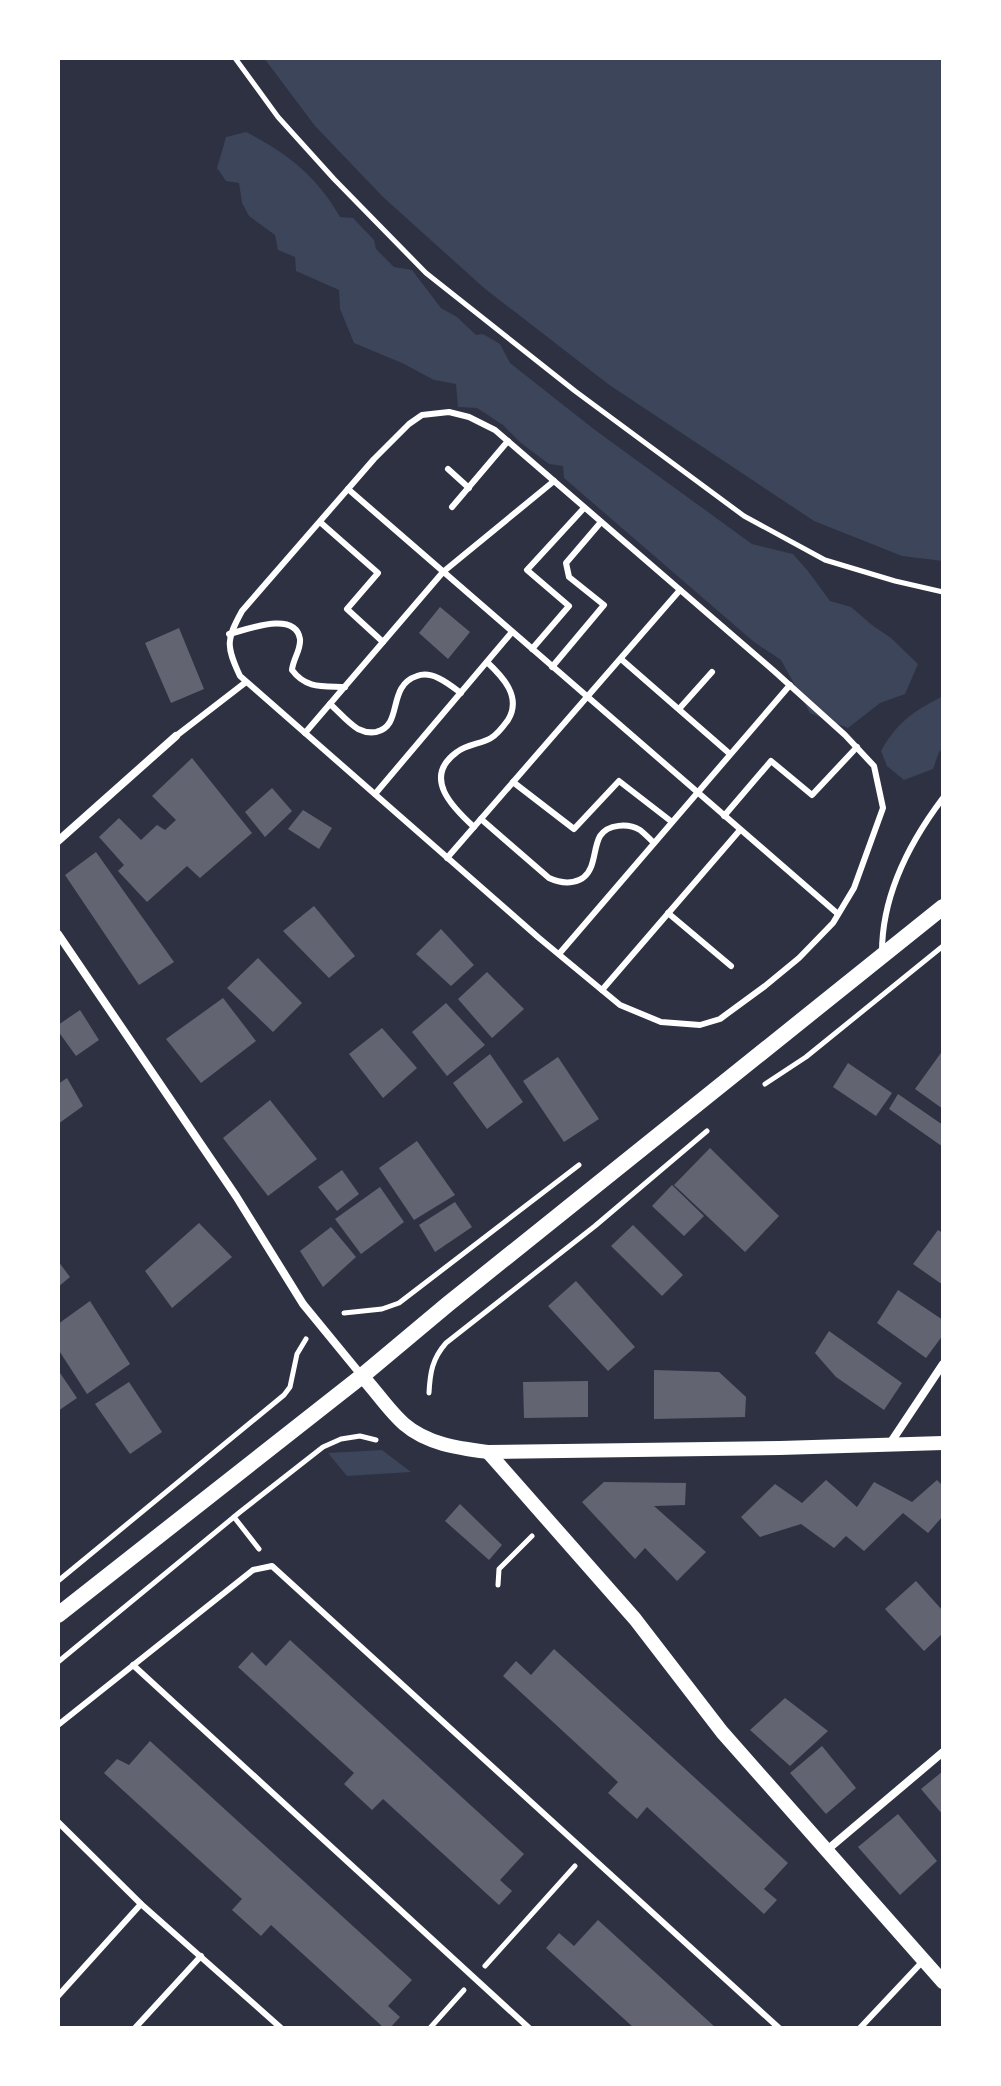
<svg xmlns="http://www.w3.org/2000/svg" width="1001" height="2086" viewBox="0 0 1001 2086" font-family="'Noto Sans',sans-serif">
	<rect width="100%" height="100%" fill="#2d3142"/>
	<!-- green -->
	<g fill="#3c4559">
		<polygon points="264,58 943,58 943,561 902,556 814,521 608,384 484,288 383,197 315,126"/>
		<path d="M246,132C286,152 318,177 340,217L353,218L374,240L376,249L394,267L412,270L441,308L457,317L476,335L483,334L500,344L510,363L595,430L752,544L793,554L808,571L830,601L851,607L872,625L891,638L918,664L905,694L880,703L848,728L810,713L781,660L754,642L564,478L563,466L549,464L521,443L503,425L477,408L458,407L456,384L434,380L402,363L354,343L340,309L339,290L296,271L295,257L278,250L275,235L249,216L242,203L239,183L226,181L217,168L226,137Z"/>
		<path d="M943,696V748L939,752L933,769L904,780L887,766L881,751C897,722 914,711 943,696Z"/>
		<polygon points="382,1450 411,1472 347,1476 328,1453"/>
	</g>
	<!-- building -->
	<g fill="#626471">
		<polygon points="440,607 470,632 448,659 419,633"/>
		<polygon points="179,628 204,689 171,703 145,643"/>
		<polygon points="192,758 252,833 200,878 187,866 147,902 118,871 124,865 99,837 119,818 141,840 157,825 165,830 176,820 152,796"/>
		<polygon points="272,788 292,811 265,837 245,812"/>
		<polygon points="303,810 332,828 319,849 288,829"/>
		<polygon points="96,852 174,962 139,985 65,875"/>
		<polygon points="314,906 355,956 329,978 283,931"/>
		<polygon points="441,929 474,965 451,986 416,954"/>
		<polygon points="258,958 302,1003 273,1032 227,988"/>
		<polygon points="487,972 524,1009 492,1038 458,999"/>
		<polygon points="223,998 256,1041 201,1083 166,1039"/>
		<polygon points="446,1003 485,1045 447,1076 412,1032"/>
		<polygon points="80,1010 99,1040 76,1056 58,1031 58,1025"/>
		<polygon points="382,1028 417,1068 383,1098 349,1054"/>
		<polygon points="943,1050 943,1109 915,1089"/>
		<polygon points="490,1054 523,1102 487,1129 453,1083"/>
		<polygon points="558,1057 599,1119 564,1142 523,1081"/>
		<polygon points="848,1063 892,1093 876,1116 833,1087"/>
		<polygon points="67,1078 83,1106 58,1124 58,1084"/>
		<polygon points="898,1094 943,1125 943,1147 889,1109"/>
		<polygon points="270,1100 317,1159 268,1196 223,1138"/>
		<polygon points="417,1141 455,1195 414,1220 379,1168"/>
		<polygon points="710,1148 779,1216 745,1252 674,1185"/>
		<polygon points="342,1170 359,1194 337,1211 318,1187"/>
		<polygon points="672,1185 704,1216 684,1236 652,1206"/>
		<polygon points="380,1187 404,1222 361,1254 335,1219"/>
		<polygon points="455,1202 472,1227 435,1252 419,1225"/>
		<polygon points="199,1223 232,1257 172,1308 145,1271"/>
		<polygon points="633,1225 683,1275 662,1296 611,1246"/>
		<polygon points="331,1227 356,1257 323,1287 300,1251"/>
		<polygon points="938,1230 943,1233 943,1285 913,1264"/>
		<polygon points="58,1261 70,1277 58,1287"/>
		<polygon points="576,1281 635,1347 608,1371 548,1306"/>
		<polygon points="898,1290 943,1320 943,1335 926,1358 877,1323"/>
		<polygon points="90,1301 130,1364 87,1394 58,1349 58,1324"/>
		<polygon points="829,1331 902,1383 884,1410 836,1377 815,1353"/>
		<polygon points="58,1370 77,1398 58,1411"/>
		<polygon points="654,1370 719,1372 746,1397 745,1417 654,1419"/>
		<polygon points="588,1381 588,1417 524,1418 523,1382"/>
		<polygon points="129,1382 162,1432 130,1454 95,1404"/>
		<polygon points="826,1480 857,1507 874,1482 912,1502 937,1480 943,1486 943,1516 928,1533 903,1513 864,1551 846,1536 834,1548 801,1524 760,1537 741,1517 775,1484 802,1503"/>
		<polygon points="604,1482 686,1483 685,1505 654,1506 706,1552 677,1581 645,1548 635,1559 582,1502"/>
		<polygon points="460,1504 502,1545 489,1560 445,1521"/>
		<polygon points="916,1581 943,1611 943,1633 924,1651 885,1609"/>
		<polygon points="290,1640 524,1854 500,1880 512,1891 499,1905 383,1799 372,1810 344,1784 354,1773 238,1667 252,1652 266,1666"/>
		<polygon points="554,1649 788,1863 764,1889 777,1900 764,1914 647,1807 637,1819 608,1793 618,1782 503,1676 516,1661 531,1675"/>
		<polygon points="785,1698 828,1731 790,1766 750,1730"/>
		<polygon points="150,1741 412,1980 388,2006 400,2017 390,2028 384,2028 271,1925 261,1936 232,1910 242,1899 104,1773 117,1759 129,1765"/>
		<polygon points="822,1746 856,1788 826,1814 790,1773"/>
		<polygon points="943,1771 943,1815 921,1789"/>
		<polygon points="898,1814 937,1861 900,1895 858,1847"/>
		<polygon points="598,1920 716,2028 634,2028 546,1948 559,1933 574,1946"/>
	</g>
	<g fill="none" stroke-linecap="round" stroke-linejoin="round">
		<!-- path -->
		<g stroke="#fff" stroke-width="5">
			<polyline points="235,58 278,117 334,179 426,273 575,391 744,516 825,560 895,581 943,592"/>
			<polyline points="765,1084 806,1057 943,946"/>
			<polyline points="344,1313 382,1309 399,1303 579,1165"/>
			<path d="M429,1393C430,1373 432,1359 446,1343L595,1226L707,1131"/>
			<polyline points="234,1517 259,1549"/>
			<polyline points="58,1581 284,1395 290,1387 297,1354 306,1339"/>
			<polyline points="498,1585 499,1569 532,1536"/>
			<polyline points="58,1662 240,1512 323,1447 341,1439 360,1436 376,1440"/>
			<polyline points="485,1966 575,1866"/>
			<polyline points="430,2028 464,1990"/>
		</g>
		<!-- service -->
		<g stroke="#fff" stroke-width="6">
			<path d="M449,412L469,417L495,430L774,671L845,735L874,766L883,808L854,888L833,923L799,958L765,986L720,1019L700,1025L661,1022L620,1005L539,938L240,676C226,646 226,640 242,611L374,459L409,424L422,415Z"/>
			<polyline points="448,469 469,488"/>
			<polyline points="348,489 838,914"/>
			<polyline points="452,507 508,441"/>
			<polyline points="320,522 378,573 347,609 383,642"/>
			<path d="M229,634C246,630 295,610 300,639C301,650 293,659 292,670C306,689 323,686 345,687"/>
			<polyline points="532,649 569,606 527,570 584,508"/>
			<polyline points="621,659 730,754"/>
			<polyline points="552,667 604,605 569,577 566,563 601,522"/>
			<path d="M330,704C339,712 348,723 358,729C364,732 370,733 376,732C404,726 386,686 417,676C432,670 449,684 461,693"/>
			<polyline points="679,709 712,672"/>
			<polyline points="305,733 443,572 554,481"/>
			<polyline points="176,736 246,682"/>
			<polyline points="513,782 574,829 619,781 672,822"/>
			<polyline points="375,794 512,632"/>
			<polyline points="724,816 771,761 812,795 857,747"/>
			<path d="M481,819L549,878C564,885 584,885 591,867C595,857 595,845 600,836C608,824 628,823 640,830C645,834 650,839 654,843"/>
			<path d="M474,827C452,807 422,777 457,752C467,744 481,744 491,738C498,734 503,727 508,720C522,697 503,677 487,662"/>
			<polyline points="447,858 680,590"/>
			<polyline points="668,913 731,966"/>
			<path d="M882,952C882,895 909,843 943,798"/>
			<polyline points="559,954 790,685"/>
			<polyline points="602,990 740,830"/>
			<polyline points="133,1665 529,2028"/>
			<polyline points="58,1725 253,1570 272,1566 779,2028"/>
			<polyline points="58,1822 141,1904 281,2028"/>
			<polyline points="58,1996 141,1904"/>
			<polyline points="135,2028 201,1956"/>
			<polyline points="860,2028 923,1961"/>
		</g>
		<!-- minor -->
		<g stroke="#fff" stroke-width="8">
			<polyline points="58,841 176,736"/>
			<polyline points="58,934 236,1196 303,1304 362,1376"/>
			<polyline points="889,1445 943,1364"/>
			<polyline points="827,1850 943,1752"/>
		</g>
		<!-- tertiary -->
		<g stroke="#fff" stroke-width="14">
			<path d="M362,1376C376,1391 389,1411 404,1424C427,1444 458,1448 488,1452L780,1448L943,1443"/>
			<polyline points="488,1452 635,1619 722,1732 943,1982"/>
		</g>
		<!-- secondary -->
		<polyline stroke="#fff" stroke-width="16" points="58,1615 362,1376 448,1304 943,907"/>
	</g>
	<!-- border -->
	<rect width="1001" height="2086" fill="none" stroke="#ffffff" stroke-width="120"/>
</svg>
